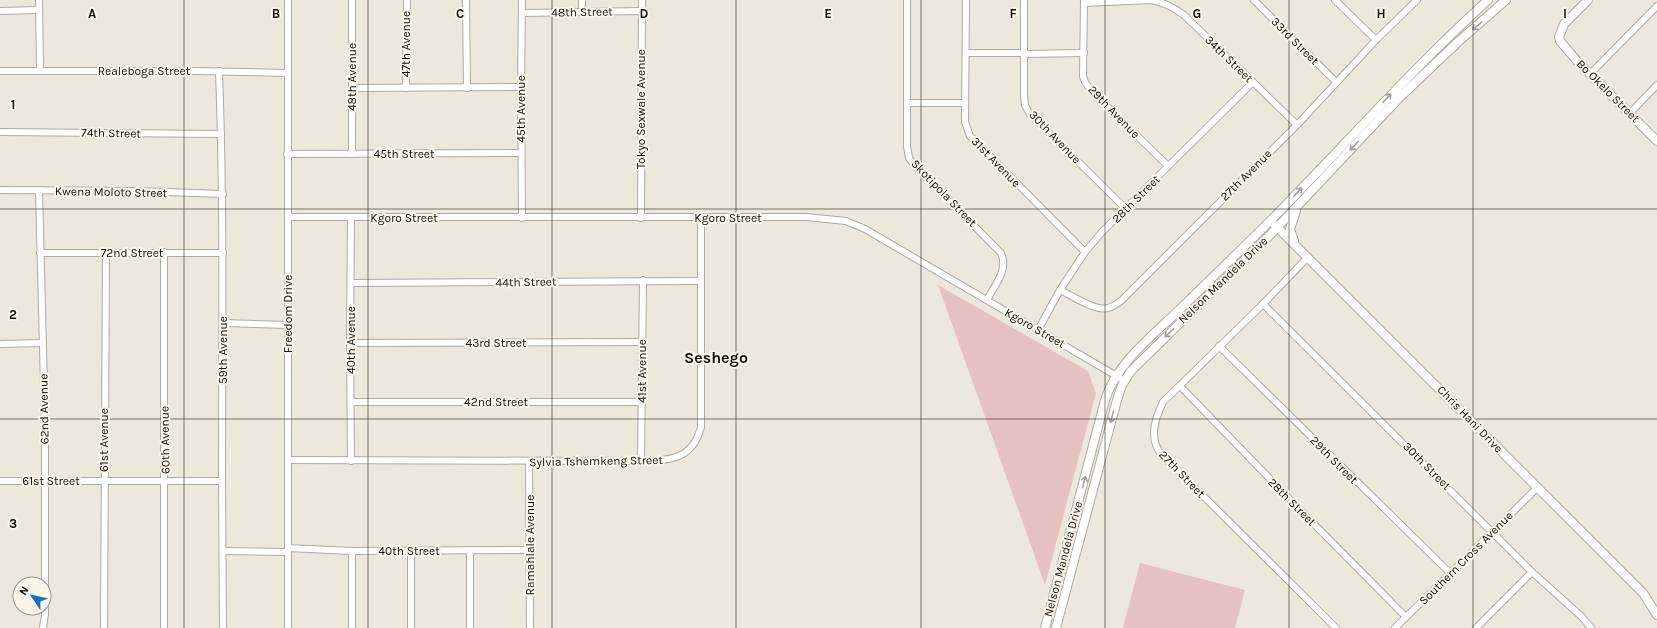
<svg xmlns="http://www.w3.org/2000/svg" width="1657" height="628" viewBox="0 0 1657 628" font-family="Karla,sans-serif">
	<rect width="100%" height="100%" fill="#ece8dc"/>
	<!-- green -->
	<g fill="#e6c2be">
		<polygon points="938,285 1088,371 1096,393 1045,585"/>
		<polygon points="1140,563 1245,590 1235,628 1123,628"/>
	</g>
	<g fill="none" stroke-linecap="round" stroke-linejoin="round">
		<!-- street casing -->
		<g stroke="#b0aba0" stroke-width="8">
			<g id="street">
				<polyline points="39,0 40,71"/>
				<polyline points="288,0 288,628"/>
				<polyline points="352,0 352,154"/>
				<polyline points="466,0 467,88"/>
				<polyline points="522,0 521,87 522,218"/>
				<polyline points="582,0 582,12"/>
				<path d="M907,0V146L909,158L916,167L1001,253C1009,270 994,286 987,300"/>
				<polyline points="966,0 965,122 970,136 1085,252"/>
				<polyline points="1024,0 1024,96 1025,105 1029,113 1126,209"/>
				<polyline points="1254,0 1336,82"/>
				<polyline points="1335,0 1376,40"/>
				<polyline points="1084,1 1083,76 1085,82 1093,93 1168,166"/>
				<path d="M1084,3L1151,0C1164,2 1173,7 1184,15L1297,125"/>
				<polyline points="0,11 39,10"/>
				<polyline points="522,13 642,11"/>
				<polyline points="966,53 1024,53"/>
				<polyline points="1024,54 1084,53"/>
				<polyline points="0,71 196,71 288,73"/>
				<path d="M219,71C224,208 222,344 222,480C222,529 223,579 223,628"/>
				<polyline points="1590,74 1657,6"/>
				<polyline points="352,88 521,87"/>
				<polyline points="406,88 407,0"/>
				<polyline points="907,103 965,103"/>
				<polyline points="1630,113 1657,85"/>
				<polyline points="0,132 221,134"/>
				<polyline points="287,154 521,153"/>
				<polyline points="0,190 137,191 223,194"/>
				<polyline points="39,190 45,426 45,614 43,628"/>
				<polyline points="288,217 806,217 846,221 865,229 1120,378"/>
				<polyline points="351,218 350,343 351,461"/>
				<polyline points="641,218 642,0"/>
				<polyline points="40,253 223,253"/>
				<path d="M1308,257L1263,304L1163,402C1155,419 1148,439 1162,455L1336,628"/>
				<polyline points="351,283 701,281"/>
				<path d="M1060,290C1071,295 1096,312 1108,308C1113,307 1118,303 1122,300L1297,125L1376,40L1417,0"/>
				<polyline points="1263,304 1532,572 1582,617 1591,628"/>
				<polyline points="223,323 288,325"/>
				<polyline points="1038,330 1060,290 1085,252 1103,231 1253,82"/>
				<polyline points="350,343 642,342"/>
				<polyline points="0,344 43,343"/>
				<polyline points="1219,346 1450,573"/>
				<polyline points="1180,386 1305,515 1406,617"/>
				<polyline points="351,402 641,402"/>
				<path d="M288,460L641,461C670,461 693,459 701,427V217"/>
				<polyline points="641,461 643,280"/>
				<polyline points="529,462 530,628"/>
				<polyline points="0,481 222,481"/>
				<polyline points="288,548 352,551 530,550"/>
				<polyline points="223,551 288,552"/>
				<polyline points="352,551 352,628"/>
				<polyline points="104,628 106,252"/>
				<polyline points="164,628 164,252"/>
				<polyline points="411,628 411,550"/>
				<polyline points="470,628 470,551"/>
				<polyline points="1395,628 1537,488"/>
				<polyline points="1476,628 1532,572"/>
			</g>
		</g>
		<!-- secondary casing -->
		<g stroke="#b0aba0" stroke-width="10">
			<g id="secondary">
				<polyline points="1588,0 1564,24 1559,37 1560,41 1577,61 1657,141"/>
				<polyline points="1275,225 1643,593 1657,615"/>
				<polyline points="1294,241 1290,229 1296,211"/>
				<path d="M1045,628L1105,400C1117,363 1150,338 1177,312C1210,280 1243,248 1276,215C1347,143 1413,68 1488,0"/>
				<polyline points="1056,628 1117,400 1122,385 1131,371 1271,234 1400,97 1458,42 1506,0"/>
			</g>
		</g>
		<!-- street -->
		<use href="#street" stroke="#fff" stroke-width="6"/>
		<!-- secondary -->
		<use href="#secondary" stroke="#fff" stroke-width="8"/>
	</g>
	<!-- one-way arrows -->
	<defs><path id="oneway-shaft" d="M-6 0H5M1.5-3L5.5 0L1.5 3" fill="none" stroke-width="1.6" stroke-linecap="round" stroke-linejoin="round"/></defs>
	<g stroke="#a1a09f">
		<use href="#oneway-shaft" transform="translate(1477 26) rotate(139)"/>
		<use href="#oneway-shaft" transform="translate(1387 98) rotate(-47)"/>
		<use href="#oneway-shaft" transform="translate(1354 146) rotate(133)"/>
		<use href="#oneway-shaft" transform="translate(1298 192) rotate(-46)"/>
		<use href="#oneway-shaft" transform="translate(1169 333) rotate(136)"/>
		<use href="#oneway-shaft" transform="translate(1112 417) rotate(104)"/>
		<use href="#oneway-shaft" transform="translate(1084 482) rotate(-75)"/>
	</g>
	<!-- grid -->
	<path fill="none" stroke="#13120e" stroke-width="1" stroke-opacity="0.55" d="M184,0V628M368,0V628M552,0V628M736,0V628M921,0V628M1105,0V628M1289,0V628M1473,0V628M0,209H1657M0,419H1657"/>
	<g text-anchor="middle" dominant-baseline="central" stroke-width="4" stroke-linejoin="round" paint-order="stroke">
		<!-- street labels -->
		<g font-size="12" fill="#13120e" stroke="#f9f5e9">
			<text transform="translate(582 12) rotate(-1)">48th Street</text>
			<text transform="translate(1295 41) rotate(45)">33rd Street</text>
			<text transform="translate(406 44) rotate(-90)">47th Avenue</text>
			<text transform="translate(1229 59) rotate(44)">34th Street</text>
			<text x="144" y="71">Realeboga Street</text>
			<text transform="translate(352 77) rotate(-90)">48th Avenue</text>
			<text transform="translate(1608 91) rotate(45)">Bo Okelo Street</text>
			<text transform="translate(521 109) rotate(-90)">45th Avenue</text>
			<text transform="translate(641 109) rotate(-90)">Tokyo Sexwale Avenue</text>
			<text transform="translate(1114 112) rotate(46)">29th Avenue</text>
			<text transform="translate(111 133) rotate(1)">74th Street</text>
			<text transform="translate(1055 137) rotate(46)">30th Avenue</text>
			<text x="404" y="154">45th Street</text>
			<text transform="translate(996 162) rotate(46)">31st Avenue</text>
			<text transform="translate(1246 175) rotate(-45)">27th Avenue</text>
			<text transform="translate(111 192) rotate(1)">Kwena Moloto Street</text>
			<text transform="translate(944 193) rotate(46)">Skotipola Street</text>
			<text transform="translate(1136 199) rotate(-45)">28th Street</text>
			<text x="404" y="218">Kgoro Street</text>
			<text x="728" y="218">Kgoro Street</text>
			<text x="132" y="253">72nd Street</text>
			<text transform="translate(1223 280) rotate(-44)">Nelson Mandela Drive</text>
			<text transform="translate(526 282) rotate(-1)">44th Street</text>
			<text transform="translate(288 314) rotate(-90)">Freedom Drive</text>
			<text transform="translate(1035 328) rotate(30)">Kgoro Street</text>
			<text transform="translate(351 340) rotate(-90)">40th Avenue</text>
			<text x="496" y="343">43rd Street</text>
			<text transform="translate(223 350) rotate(-90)">59th Avenue</text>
			<text transform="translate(642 371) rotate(-90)">41st Avenue</text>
			<text x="496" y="402">42nd Street</text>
			<text transform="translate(44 409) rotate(-91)">62nd Avenue</text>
			<text transform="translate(1470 419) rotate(46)">Chris Hani Drive</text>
			<text transform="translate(104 440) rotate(-90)">61st Avenue</text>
			<text transform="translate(165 440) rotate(-91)">60th Avenue</text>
			<text transform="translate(1334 460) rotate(45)">29th Street</text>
			<text transform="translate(596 461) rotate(-1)">Sylvia Tshemkeng Street</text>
			<text transform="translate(1427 466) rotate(45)">30th Street</text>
			<text transform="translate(1182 474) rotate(46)">27th Street</text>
			<text x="51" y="481">61st Street</text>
			<text transform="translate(1292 502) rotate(45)">28th Street</text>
			<text transform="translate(530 545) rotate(-90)">Ramahlale Avenue</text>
			<text x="409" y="551">40th Street</text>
			<text transform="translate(1466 558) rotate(-45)">Southern Cross Avenue</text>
			<text transform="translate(1063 559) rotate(-75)">Nelson Mandela Drive</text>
		</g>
		<!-- district labels -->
		<g font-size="16" font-weight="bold" fill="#13120e" stroke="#f9f5e9">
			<text x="716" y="357">Seshego</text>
		</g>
	</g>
	<g font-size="13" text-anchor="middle" font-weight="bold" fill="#13120e" stroke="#f9f5e9" stroke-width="4" stroke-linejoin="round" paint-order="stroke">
		<text x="92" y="18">A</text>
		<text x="276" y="18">B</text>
		<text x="460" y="18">C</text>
		<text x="644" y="18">D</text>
		<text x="828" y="18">E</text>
		<text x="1013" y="18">F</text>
		<text x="1197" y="18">G</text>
		<text x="1381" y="18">H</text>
		<text x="1565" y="18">I</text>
		<text x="13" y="109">1</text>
		<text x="13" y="319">2</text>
		<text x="13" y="528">3</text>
	</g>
	<!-- north arrow -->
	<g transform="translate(32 596) rotate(304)"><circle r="19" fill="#f9f5e9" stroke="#9d9a91"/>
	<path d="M0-3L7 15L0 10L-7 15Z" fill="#1a72bf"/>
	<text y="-6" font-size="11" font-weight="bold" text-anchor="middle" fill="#13120e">N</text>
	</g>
</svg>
